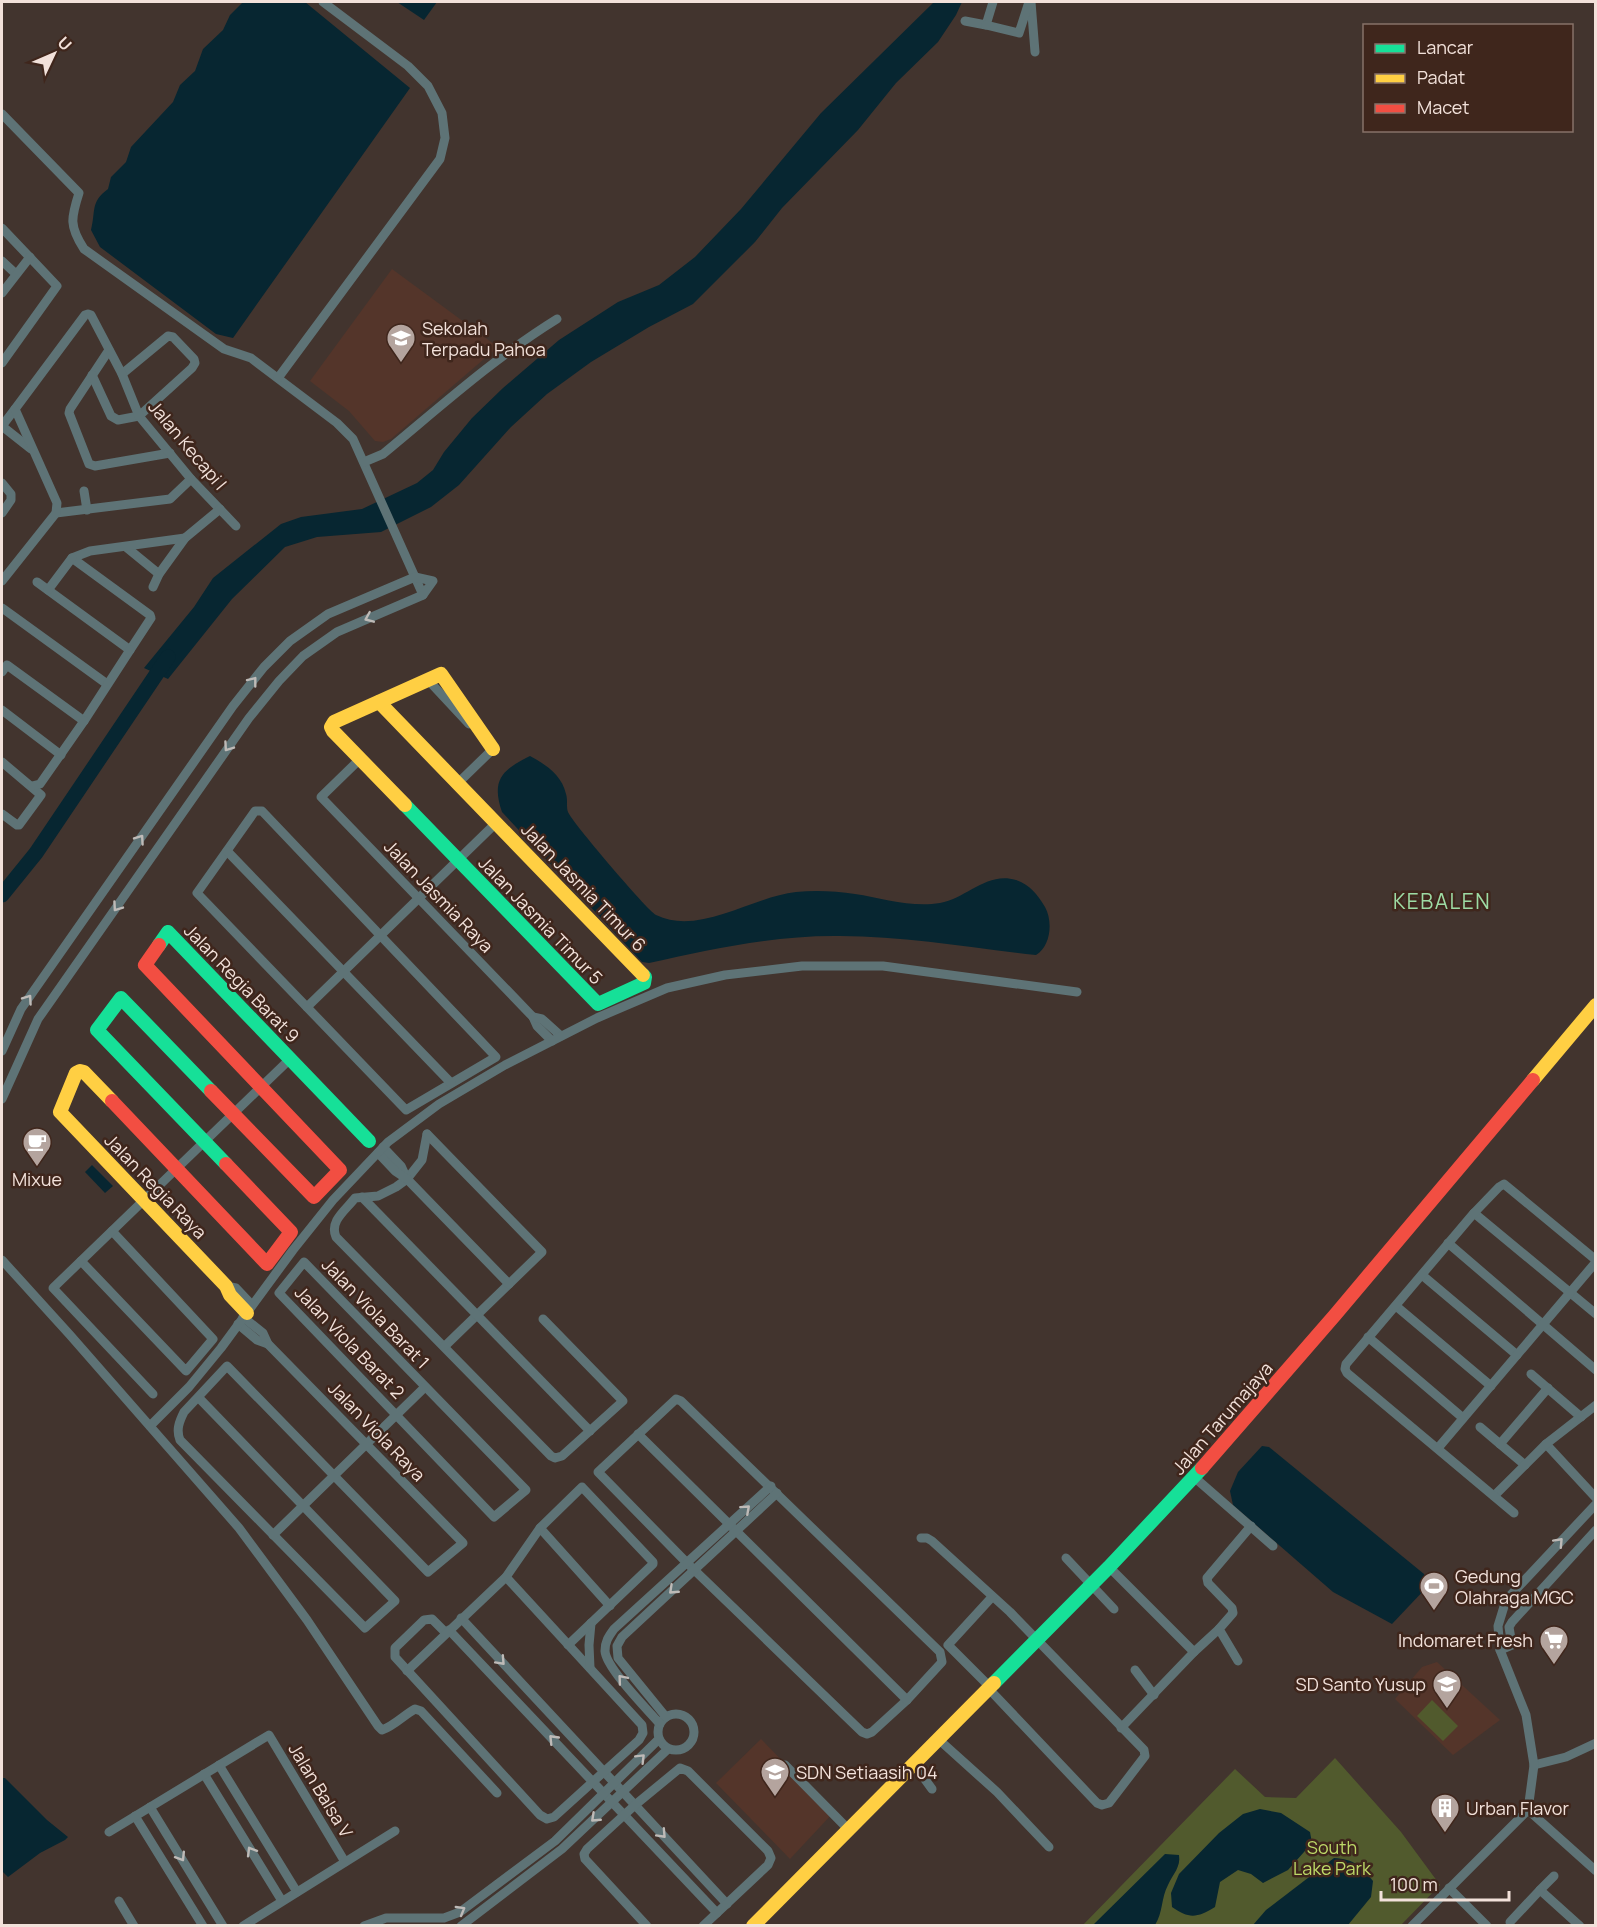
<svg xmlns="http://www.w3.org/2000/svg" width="1597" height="1927" viewBox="0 0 1597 1927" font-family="Manrope,sans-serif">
	<rect width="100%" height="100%" fill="#42342e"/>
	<!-- built -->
	<g fill="#54352a">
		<polygon points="392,269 498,347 391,439 383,442 375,441 349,411 310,381"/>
		<polygon points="1437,1662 1500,1720 1453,1755 1395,1699 1422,1667"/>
		<polygon points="761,1739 833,1813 790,1859 716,1783"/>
	</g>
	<!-- green -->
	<g fill="#515a2d">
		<polygon points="1432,1700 1458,1726 1443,1741 1417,1716"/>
		<polygon points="1335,1758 1401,1832 1440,1885 1401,1925 1082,1926 1235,1769 1265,1797 1296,1798"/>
	</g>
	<!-- water -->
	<g fill="#072631">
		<path d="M243,2H305L410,88L233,338L216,334L100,247L91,230C96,211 90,202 108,189L111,177L126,162L131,147L173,102L180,85L195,71L203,49L223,30L230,15Z"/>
		<polygon points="397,2 437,2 424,20"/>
		<polygon points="934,2 962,2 956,15 938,42 896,83 858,130 782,208 755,242 693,304 649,327 591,362 547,394 511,427 459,485 431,507 381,532 317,537 285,547 232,599 168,679 144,668 194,607 213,578 281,524 301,517 362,509 417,483 433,470 444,452 472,418 503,388 559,340 618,302 659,285 695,257 741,209 821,113"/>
		<path d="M530,756C545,764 562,775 566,794C568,800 566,807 568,812C571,821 647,910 656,915C699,936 751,897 796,892C815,890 836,891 855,894C882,898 912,908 940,903C967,898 987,871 1016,880C1030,885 1037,894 1045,907C1053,921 1051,946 1036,955C971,948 905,936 840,936C776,935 711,949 649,963L642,962L502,812C491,780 502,770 530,756Z"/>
		<polygon points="92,1165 113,1186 105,1193 85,1172"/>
		<polygon points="1262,1446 1269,1447 1424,1574 1427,1587 1392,1624 1333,1592 1233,1505 1230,1491 1238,1472"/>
		<polygon points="2,1778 5,1778 47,1820 68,1837 65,1840 40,1853 8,1877 2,1871"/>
		<path d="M1260,1809L1281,1813L1310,1832L1312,1843L1288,1870L1263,1883L1251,1874L1238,1870L1220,1882L1215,1907C1197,1918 1189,1919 1172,1907L1171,1893L1179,1874L1219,1833L1243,1814Z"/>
		<path d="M1165,1854L1179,1855C1181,1867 1173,1874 1168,1885C1161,1898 1163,1913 1155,1925H1093Z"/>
		<path d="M1334,1858C1354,1859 1361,1866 1373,1881L1371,1897L1348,1925H1253L1266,1910Z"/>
	</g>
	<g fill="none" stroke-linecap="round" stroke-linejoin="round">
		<!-- river -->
		<polyline stroke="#072631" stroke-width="15" points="2,895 36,853 168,657"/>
		<!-- street -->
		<g stroke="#5e7376" stroke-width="9">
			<polyline points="1031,2 1035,52"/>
			<polyline points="965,21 986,25 993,2"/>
			<polyline points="986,25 1019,33 1029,2"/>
			<path d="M2,114L79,193C71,218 69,226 84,249L224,349L251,358L337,423L353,439L423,595"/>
			<polyline points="2,228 57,286 2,363"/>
			<polyline points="2,261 16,274"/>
			<polyline points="2,293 30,257"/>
			<polyline points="109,350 70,409 69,413 89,464 95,466 170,453"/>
			<polyline points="92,375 111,416 118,420 139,416 192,368 195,363 194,359 173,337 168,336 122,374"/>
			<polyline points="278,378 440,159 445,138 442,113 428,86 408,66 323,2"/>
			<polyline points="15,409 2,426 31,449"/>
			<path d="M364,462L383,454C440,407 494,358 557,319"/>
			<polyline points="2,483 11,494 11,500 2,513"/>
			<polyline points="84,491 87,510"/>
			<polyline points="56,513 170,499 191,479"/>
			<polyline points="126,547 159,574"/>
			<polyline points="2,581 56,513 57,503 15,409 85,315 88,314 91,315 122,374 139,416 191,479 236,526"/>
			<polyline points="37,582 130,650 151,618 150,615 72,558 90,551 185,538"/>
			<polyline points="153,587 159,574 185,538 220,509"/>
			<polyline points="48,590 72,558"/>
			<polyline points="2,608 107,684"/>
			<polyline points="2,672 7,665 84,721 130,650"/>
			<polyline points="428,680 469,724"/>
			<polyline points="2,710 61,755"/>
			<polyline points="360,759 321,797 533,1017 537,1026 552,1041"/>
			<polyline points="2,762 41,795 19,825 17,825 2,814"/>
			<polyline points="458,783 493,749 489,745"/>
			<polyline points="32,786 40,784 84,721"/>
			<polygon points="255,811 262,811 496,1057 406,1110 197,893"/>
			<polyline points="227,851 451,1083"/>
			<polyline points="307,1007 496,823"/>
			<polyline points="533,1017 542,1019 561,1036"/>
			<polyline points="2,1051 21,1009 233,706 264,667 290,641 328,614 415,577 433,581 423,595 337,632 303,656 279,681 249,718 38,1019 2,1099"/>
			<path d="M427,1134L422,1160L407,1179L396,1187L378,1196L355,1198C346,1210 329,1221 336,1237L551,1456L555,1458L562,1456L623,1401L543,1319"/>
			<polyline points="427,1134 542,1252 445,1346"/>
			<polyline points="383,1147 401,1166 407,1179"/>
			<polyline points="378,1153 395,1171 407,1179 509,1284"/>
			<polyline points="362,1197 590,1431"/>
			<polyline points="1474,1213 1596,1314"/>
			<polyline points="1448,1243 1596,1370"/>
			<path d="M2,1260L70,1335L239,1528L307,1620L378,1726L382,1730C394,1726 404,1715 415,1709L421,1711L497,1793"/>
			<polyline points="81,1261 186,1371 213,1339 112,1231"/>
			<polygon points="304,1262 526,1490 494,1517 279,1293"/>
			<polyline points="1422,1275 1517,1355"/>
			<polyline points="226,1286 236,1288 252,1305"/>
			<polyline points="1396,1306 1491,1386"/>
			<polyline points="238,1324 257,1340 268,1344"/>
			<polyline points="1368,1337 1463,1418"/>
			<polyline points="1531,1374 1581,1417"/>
			<polyline points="153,1394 53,1288 290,1059"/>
			<path d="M198,1397L395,1601L365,1628L180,1440C176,1430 179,1422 184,1412L227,1366L428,1572L463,1543L268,1344L263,1333L243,1317"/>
			<polygon points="676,1399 681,1401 940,1652 942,1662 907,1700 872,1732 867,1734 862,1732 687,1563 598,1472"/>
			<polyline points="150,1426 189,1387 221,1348 293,1250 333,1200 388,1142 439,1104 505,1065 597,1018 667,988 725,975 802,966 883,966 1077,992"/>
			<polyline points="1480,1427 1500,1444 1548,1388"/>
			<polyline points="638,1434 907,1700"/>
			<polyline points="1500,1444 1525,1465"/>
			<polyline points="1546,1444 1596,1498"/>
			<polyline points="1438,1448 1596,1262"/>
			<polyline points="1194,1477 1273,1546"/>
			<polyline points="1494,1496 1546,1444 1596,1405"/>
			<polyline points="1514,1513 1347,1373 1345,1369 1346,1364 1474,1213 1499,1187 1504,1184 1596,1260"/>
			<polyline points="540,1528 610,1606"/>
			<polyline points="273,1535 425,1387"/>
			<polyline points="921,1538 927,1538 932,1541 1010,1612 1144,1750 1145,1756 1109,1803 1102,1805 1097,1803 988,1688"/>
			<polyline points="1066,1558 1114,1609"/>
			<polyline points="1109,1567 1194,1652 1121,1728"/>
			<polyline points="461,1618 727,1904"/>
			<polyline points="449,1630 717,1913"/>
			<polyline points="446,1633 432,1619 424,1620 395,1648 395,1657 540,1815 547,1819 554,1817 639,1740 643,1733 642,1725 506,1577"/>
			<polyline points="1500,1650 1512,1645 1509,1627 1512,1622 1596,1530"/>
			<polyline points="1194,1652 1219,1629"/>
			<polyline points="1238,1661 1219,1629 1233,1613 1232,1608 1208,1583 1207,1578 1251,1526"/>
			<polyline points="590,1668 589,1645 591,1623"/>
			<polyline points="1135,1670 1154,1695"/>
			<polyline points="407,1671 506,1577 540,1528 582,1487 653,1562 653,1564 568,1645"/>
			<polyline points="989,1686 948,1645 992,1597"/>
			<circle cx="676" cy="1732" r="18"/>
			<polyline points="666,1717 618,1658 617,1646 622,1637 777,1493"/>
			<path d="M660,1724C647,1709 606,1668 605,1651C605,1641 609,1636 614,1629L771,1486"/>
			<polyline points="937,1738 997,1792 1049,1847"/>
			<polyline points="913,1763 932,1789"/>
			<polyline points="219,1765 297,1892"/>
			<polyline points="785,1765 848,1829"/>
			<polyline points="1534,1765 1566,1757 1596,1743"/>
			<polyline points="204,1774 282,1901"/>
			<polyline points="150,1807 223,1926"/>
			<polyline points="1528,1810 1596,1871"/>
			<polyline points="135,1816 203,1926"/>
			<polyline points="109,1832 269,1735 345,1862"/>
			<polyline points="1554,1876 1540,1890 1580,1926"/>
			<polyline points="1449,1888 1487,1926"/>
			<polyline points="119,1901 134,1926"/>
			<polyline points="1510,1922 1540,1890"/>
			<polyline points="243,1926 395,1831"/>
			<polyline points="364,1926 386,1918 444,1918 460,1912 555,1841 659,1739"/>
			<polyline points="461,1926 562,1849 668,1749"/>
			<polyline points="647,1926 585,1859 584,1854 587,1849 635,1805 680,1768 688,1771 768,1851 771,1858 768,1865 703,1926"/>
			<polyline points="1412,1926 1528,1810 1534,1765 1526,1715 1500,1650 1498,1626 1506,1600 1596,1504"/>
		</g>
		<!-- fast -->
		<g stroke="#16e098" stroke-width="14">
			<polyline points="405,805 598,1004 644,983 645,977 643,975"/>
			<polyline points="159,945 168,932 369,1141"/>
			<polyline points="211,1091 121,998 97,1030 226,1164"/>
			<polyline points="994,1683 1109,1567 1202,1468"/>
		</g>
		<!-- slow -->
		<g stroke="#ffcf43" stroke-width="14">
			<polyline points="379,702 643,975"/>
			<polyline points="405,805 333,731 331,727 334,722 441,674 493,749"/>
			<polyline points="1533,1080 1596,1005"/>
			<polyline points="112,1101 84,1072 80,1071 76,1073 60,1112 226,1286 230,1295 247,1313"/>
			<polyline points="753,1926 994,1683"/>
		</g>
		<!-- jam -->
		<g stroke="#f24e42" stroke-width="14">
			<polyline points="159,945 145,965 340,1170 314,1197 211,1091"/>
			<polyline points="112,1101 267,1264 291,1232 226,1164"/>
			<polyline points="1202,1468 1335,1315 1533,1080"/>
		</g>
	</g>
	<!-- one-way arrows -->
	<defs><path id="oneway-chevron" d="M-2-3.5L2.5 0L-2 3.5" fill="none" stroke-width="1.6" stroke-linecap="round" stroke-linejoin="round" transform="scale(1.5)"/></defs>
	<g stroke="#bebab7">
		<use href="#oneway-chevron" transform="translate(369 618) rotate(157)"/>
		<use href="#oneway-chevron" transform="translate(253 681) rotate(-52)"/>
		<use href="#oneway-chevron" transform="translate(228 747) rotate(125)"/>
		<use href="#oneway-chevron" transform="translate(140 839) rotate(-55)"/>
		<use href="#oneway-chevron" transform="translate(117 907) rotate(125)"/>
		<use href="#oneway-chevron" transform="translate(28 999) rotate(-55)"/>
		<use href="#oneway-chevron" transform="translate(746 1509) rotate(-42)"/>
		<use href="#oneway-chevron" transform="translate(1559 1542) rotate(-47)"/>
		<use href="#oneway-chevron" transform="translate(673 1590) rotate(137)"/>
		<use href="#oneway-chevron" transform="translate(501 1661) rotate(47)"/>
		<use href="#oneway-chevron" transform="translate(622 1679) rotate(-130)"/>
		<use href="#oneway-chevron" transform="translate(553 1739) rotate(-134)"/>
		<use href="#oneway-chevron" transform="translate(641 1758) rotate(-45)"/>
		<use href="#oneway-chevron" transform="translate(595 1818) rotate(137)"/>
		<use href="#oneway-chevron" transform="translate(662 1834) rotate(47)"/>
		<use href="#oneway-chevron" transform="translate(251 1851) rotate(-121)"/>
		<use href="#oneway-chevron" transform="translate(181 1857) rotate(58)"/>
		<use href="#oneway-chevron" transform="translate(461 1910) rotate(-30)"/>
	</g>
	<!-- icons -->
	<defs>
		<g id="school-pin" transform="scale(1.5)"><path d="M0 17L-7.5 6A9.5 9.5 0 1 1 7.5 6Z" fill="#b4a49e" stroke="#3f261c"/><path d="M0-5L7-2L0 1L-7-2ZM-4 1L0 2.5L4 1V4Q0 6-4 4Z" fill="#fff"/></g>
		<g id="cafe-pin" transform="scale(1.5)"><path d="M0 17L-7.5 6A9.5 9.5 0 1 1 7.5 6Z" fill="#b4a49e" stroke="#3f261c"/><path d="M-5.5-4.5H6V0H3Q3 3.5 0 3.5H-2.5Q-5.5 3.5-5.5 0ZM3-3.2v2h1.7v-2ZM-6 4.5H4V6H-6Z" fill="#fff"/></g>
		<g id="stadium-pin" transform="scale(1.5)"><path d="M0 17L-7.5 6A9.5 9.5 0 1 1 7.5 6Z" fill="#b4a49e" stroke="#3f261c"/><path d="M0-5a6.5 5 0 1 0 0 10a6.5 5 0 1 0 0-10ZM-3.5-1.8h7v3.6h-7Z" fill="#fff"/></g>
		<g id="supermarket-pin" transform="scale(1.5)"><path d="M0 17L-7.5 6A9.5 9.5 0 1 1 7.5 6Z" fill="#b4a49e" stroke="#3f261c"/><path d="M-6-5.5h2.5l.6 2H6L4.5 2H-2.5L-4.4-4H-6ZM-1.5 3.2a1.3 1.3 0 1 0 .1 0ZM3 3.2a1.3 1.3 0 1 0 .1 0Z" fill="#fff"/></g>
		<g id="building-pin" transform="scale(1.5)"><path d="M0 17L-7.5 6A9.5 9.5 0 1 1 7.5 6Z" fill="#b4a49e" stroke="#3f261c"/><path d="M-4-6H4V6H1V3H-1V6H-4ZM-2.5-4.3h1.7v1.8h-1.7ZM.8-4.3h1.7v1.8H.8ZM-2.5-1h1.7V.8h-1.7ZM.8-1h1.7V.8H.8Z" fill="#fff"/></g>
	</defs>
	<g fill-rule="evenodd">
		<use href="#school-pin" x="401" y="338"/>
		<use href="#cafe-pin" x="37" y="1142"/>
		<use href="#stadium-pin" x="1434" y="1586"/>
		<use href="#supermarket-pin" x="1554" y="1640"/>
		<use href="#school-pin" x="1447" y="1684"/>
		<use href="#school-pin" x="775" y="1772"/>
		<use href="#building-pin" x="1445" y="1808"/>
	</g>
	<g text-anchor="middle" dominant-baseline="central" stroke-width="5" stroke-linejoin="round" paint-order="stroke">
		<!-- poi labels -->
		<g font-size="18" fill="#f2e1da" stroke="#3f261c" text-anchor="start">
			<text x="422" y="328">Sekolah<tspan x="422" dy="21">Terpadu Pahoa</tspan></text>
			<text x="37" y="1179" text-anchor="middle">Mixue</text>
			<text x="1455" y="1576">Gedung<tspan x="1455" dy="21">Olahraga MGC</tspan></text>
			<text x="1533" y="1640" text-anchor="end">Indomaret Fresh</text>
			<text x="1426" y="1684" text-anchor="end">SD Santo Yusup</text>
			<text x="796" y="1772">SDN Setiaasih 04</text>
			<text x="1466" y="1808">Urban Flavor</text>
		</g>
		<!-- street labels -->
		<g font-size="18" fill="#f2e1da" stroke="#3f261c">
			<text transform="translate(188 445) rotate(50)">Jalan Kecapi I</text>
			<text transform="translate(584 887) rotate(46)">Jalan Jasmia Timur 6</text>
			<text transform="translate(439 896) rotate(46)">Jalan Jasmia Raya</text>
			<text transform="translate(541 920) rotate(46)">Jalan Jasmia Timur 5</text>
			<text transform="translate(242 983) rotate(46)">Jalan Regia Barat 9</text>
			<text transform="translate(156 1186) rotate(46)">Jalan Regia Raya</text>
			<text transform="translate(376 1313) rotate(46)">Jalan Viola Barat 1</text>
			<text transform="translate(350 1342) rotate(46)">Jalan Viola Barat 2</text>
			<text transform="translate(1222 1418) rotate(-49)">Jalan Tarumajaya</text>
			<text transform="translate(377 1431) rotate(46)">Jalan Viola Raya</text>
			<text transform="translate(321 1790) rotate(59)">Jalan Balsa V</text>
		</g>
		<!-- park labels -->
		<g font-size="18" fill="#bdd968" stroke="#3f261c">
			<text x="1332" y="1847">South<tspan x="1332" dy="21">Lake Park</tspan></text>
		</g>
		<!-- quarter labels -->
		<g font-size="21" letter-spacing="1.5" fill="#9ddba4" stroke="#3f261c">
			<text x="1442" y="901">KEBALEN</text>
		</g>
	</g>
	<!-- border -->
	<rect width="1597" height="1927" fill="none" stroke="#f2e1da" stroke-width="6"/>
	<!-- legend -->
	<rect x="1363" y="24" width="210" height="108" fill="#3f261c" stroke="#877168" stroke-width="1.5"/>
	<rect x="1375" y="44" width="30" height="9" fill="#16e098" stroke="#877168" stroke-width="1.5"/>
	<text x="1417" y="54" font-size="18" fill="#f2e1da">Lancar</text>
	<rect x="1375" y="74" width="30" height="9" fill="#ffcf43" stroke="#877168" stroke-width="1.5"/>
	<text x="1417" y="84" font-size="18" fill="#f2e1da">Padat</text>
	<rect x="1375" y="104" width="30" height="9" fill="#f24e42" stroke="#877168" stroke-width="1.5"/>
	<text x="1417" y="114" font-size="18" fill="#f2e1da">Macet</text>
	<!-- north arrow -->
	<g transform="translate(54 54) rotate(46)" stroke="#3f261c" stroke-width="4.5" paint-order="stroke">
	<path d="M0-4.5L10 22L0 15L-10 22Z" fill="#f2e1da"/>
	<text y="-9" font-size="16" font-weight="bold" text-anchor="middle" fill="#f2e1da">U</text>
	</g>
	<!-- scale -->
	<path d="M1381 1891v9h128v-9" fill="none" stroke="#f2e1da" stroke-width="3"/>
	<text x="1390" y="1891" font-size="18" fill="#f2e1da" stroke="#3f261c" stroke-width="4.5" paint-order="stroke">100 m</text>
</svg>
